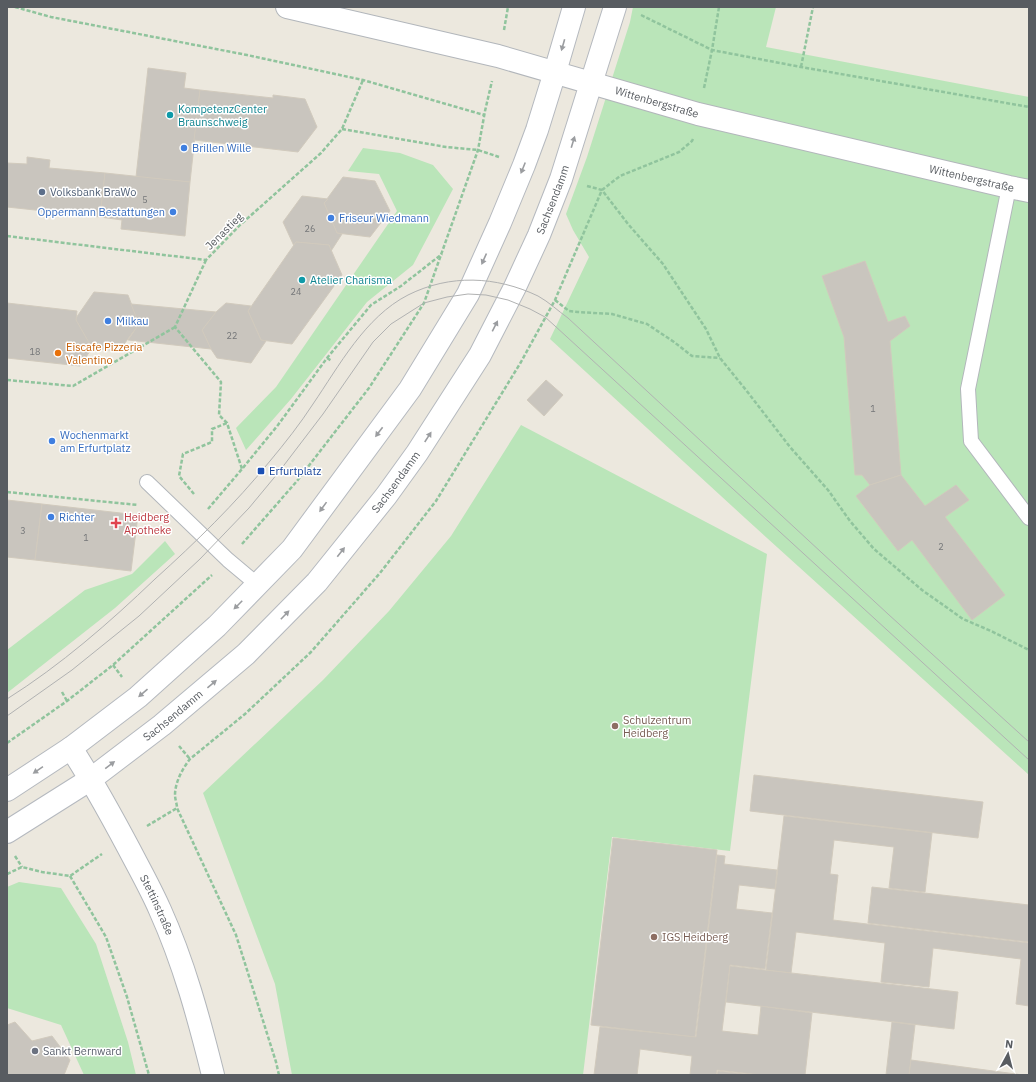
<svg xmlns="http://www.w3.org/2000/svg" width="1036" height="1082" viewBox="0 0 1036 1082" font-family="'IBM Plex Sans',sans-serif">
	<rect width="100%" height="100%" fill="#ece8de"/>
	<!-- green -->
	<g fill="#bae5b9">
		<polygon points="633,7 776,7 766,47 1029,97 1029,775 745,518 550,339 589,257 573,230 566,214 587,157 630,22"/>
		<polygon points="363,148 400,153 433,165 453,189 413,265 367,302 291,399 246,450 236,428 276,387 397,211 379,174 348,171"/>
		<polygon points="521,425 767,554 730,851 612,837 583,1075 292,1075 275,984 203,793 323,680 389,611 451,536"/>
		<polygon points="165,541 175,554 115,608 7,693 7,650 85,590 132,574"/>
		<polygon points="19,882 61,888 96,944 128,1042 136,1075 84,1075 61,1025 7,1008 7,887"/>
	</g>
	<!-- building -->
	<g fill="#c9c5be" stroke="#d1cabd">
		<polygon points="148,68 186,73 184,88 200,90 190,182 136,177"/>
		<polygon points="200,90 273,98 273,95 305,99 317,127 298,152 194,140"/>
		<polygon points="27,157 50,160 49,168 105,173 100,217 7,207 7,163 27,164"/>
		<polygon points="105,173 190,182 185,236 121,229 122,220 100,217"/>
		<polygon points="343,177 375,181 390,211 370,237 337,233 324,203"/>
		<polygon points="302,196 328,199 324,203 337,233 342,234 331,251 329,245 296,242 294,246 283,222"/>
		<polygon points="296,242 329,245 342,275 292,344 261,340 248,311"/>
		<polygon points="865,261 888,322 905,316 910,326 890,341 901,475 870,485 862,475 855,475 844,337 822,276"/>
		<polygon points="94,292 128,295 139,324 119,351 92,348 76,320 76,318"/>
		<polygon points="7,303 77,311 76,320 92,348 80,366 7,358"/>
		<polygon points="226,303 251,306 248,311 261,340 266,341 251,363 217,358 211,349 202,330 216,312"/>
		<polygon points="131,304 216,312 202,330 211,349 128,340 139,324"/>
		<polygon points="546,380 563,395 544,416 527,400"/>
		<polygon points="901,475 925,506 956,485 969,500 945,517 1005,595 972,620 912,540 898,551 856,496 870,485"/>
		<polygon points="7,500 42,504 35,560 7,557"/>
		<polygon points="42,504 138,515 131,571 35,560"/>
		<polygon points="754,775 983,802 978,838 750,811"/>
		<polygon points="784,816 932,833 925,892 889,888 894,847 834,840 830,874 838,875 833,920 1029,943 1029,1006 1016,1004 1021,959 933,948 929,987 881,982 885,943 796,932 791,973 766,970"/>
		<polygon points="613,838 717,850 695,1037 591,1025"/>
		<polygon points="717,855 725,856 724,864 777,870 775,889 739,885 736,909 772,913 765,969 730,965 722,1031 758,1035 761,1006 812,1013 805,1075 761,1075 717,1070 716,1075 690,1075 692,1056 640,1049 637,1075 594,1075 600,1027 696,1037"/>
		<polygon points="872,887 1029,905 1029,942 868,923"/>
		<polygon points="730,966 958,992 954,1029 726,1002"/>
		<polygon points="15,1022 32,1041 52,1036 70,1060 64,1075 7,1075 7,1025"/>
		<polygon points="892,1022 915,1025 909,1075 886,1075"/>
		<polygon points="911,1060 1023,1075 909,1075"/>
		<polygon points="718,1071 753,1075 717,1075"/>
	</g>
	<g fill="none" stroke-linecap="round" stroke-linejoin="round">
		<!-- lane casing -->
		<g stroke="#b2b6bb" stroke-width="16">
			<g id="lane">
				<polyline points="1009,187 968,389 971,441 1029,518"/>
				<polyline points="147,482 228,560 258,585"/>
			</g>
		</g>
		<!-- street casing -->
		<g stroke="#b2b6bb" stroke-width="24">
			<g id="street">
				<path id="s1" d="M287,7L498,56L698,114L1009,187L1029,191"/>
				<path id="s2" d="M71,748C95,785 116,824 137,864C145,879 153,894 160,910C184,963 199,1019 213,1075"/>
			</g>
		</g>
		<!-- secondary casing -->
		<g stroke="#b5b9bf" stroke-width="24">
			<g id="secondary">
				<polyline points="7,790 71,748 138,697 217,626 292,549 410,389 468,294 500,223 524,165 537,130 555,72 574,7"/>
				<path id="s3" d="M7,832L91,779L162,725L246,654L317,582L386,496L417,453L480,355L515,287L539,235L561,179L615,7"/>
			</g>
		</g>
		<!-- path -->
		<g stroke="#90c49d" stroke-width="2.5" stroke-dasharray="4 2" stroke-linecap="butt">
			<polyline points="15,7 51,17 247,55 363,80 484,115"/>
			<polyline points="641,15 712,50 801,67 1029,107"/>
			<polyline points="504,30 508,7"/>
			<polyline points="801,67 813,7"/>
			<polyline points="704,88 712,50 719,7"/>
			<polyline points="342,129 446,147 478,150 499,157"/>
			<polyline points="587,186 602,190 628,224 663,264 706,329 720,358 746,390 790,447 828,490 850,521 874,549 922,590 963,619 991,631 1029,650"/>
			<polyline points="7,236 206,260 240,225 321,153 342,129 363,80"/>
			<polyline points="206,260 175,327 221,382 219,415 227,423 242,469"/>
			<polyline points="555,300 569,311 578,312 612,314 647,324 674,342 692,356 720,358"/>
			<polyline points="327,358 332,361"/>
			<polyline points="7,380 73,386 175,327"/>
			<polyline points="7,492 138,505"/>
			<polyline points="194,494 179,476 183,454 212,442 212,429 227,423"/>
			<polyline points="208,509 242,469 278,425 327,358 371,305 401,286 442,254"/>
			<polyline points="242,544 297,481 369,388 424,303 478,150 485,111 492,81"/>
			<polyline points="113,665 122,677"/>
			<polyline points="62,692 67,701"/>
			<polyline points="7,743 67,701 113,665 212,575"/>
			<polyline points="179,746 190,759"/>
			<polyline points="147,826 177,808"/>
			<polyline points="15,856 22,867"/>
			<polyline points="7,874 22,867 42,872 70,876 102,854"/>
			<polyline points="70,876 106,937 127,997 149,1075"/>
			<path d="M279,1075L276,1062L236,935L177,808C177,804 175,799 175,795C175,783 182,769 190,759L245,714L311,652L380,573L436,501L521,362L555,300L602,190L620,176L679,152L692,141L693,139"/>
		</g>
		<!-- lane -->
		<use href="#lane" stroke="#fff" stroke-width="14"/>
		<!-- street -->
		<use href="#street" stroke="#fff" stroke-width="22"/>
		<!-- secondary -->
		<use href="#secondary" stroke="#fff" stroke-width="22"/>
		<!-- tram -->
		<g stroke="#b1b2b2" stroke-width="1">
			<path d="M7,699C61,665 109,623 155,579C196,542 235,504 270,461C285,443 300,424 313,404C339,366 365,317 408,295C450,274 496,276 538,296C549,302 558,311 568,318L888,614L1029,742"/>
			<polyline points="7,716 72,670 139,616 200,559 249,508 278,473 323,414 373,342 391,324 424,303 447,297 468,294 486,295 508,300 530,309 545,317 555,326 1029,760"/>
		</g>
	</g>
	<!-- one-way arrows -->
	<defs><path id="oneway-solid" d="M-6-.8H1V-3.2L6.5 0L1 3.2V.8H-6Z"/></defs>
	<g fill="#9b9da0">
		<use href="#oneway-solid" transform="translate(563 45) rotate(106)"/>
		<use href="#oneway-solid" transform="translate(573 142) rotate(-73)"/>
		<use href="#oneway-solid" transform="translate(523 168) rotate(112)"/>
		<use href="#oneway-solid" transform="translate(484 259) rotate(114)"/>
		<use href="#oneway-solid" transform="translate(495 326) rotate(-63)"/>
		<use href="#oneway-solid" transform="translate(379 432) rotate(127)"/>
		<use href="#oneway-solid" transform="translate(428 437) rotate(-57)"/>
		<use href="#oneway-solid" transform="translate(323 507) rotate(126)"/>
		<use href="#oneway-solid" transform="translate(341 552) rotate(-52)"/>
		<use href="#oneway-solid" transform="translate(238 605) rotate(135)"/>
		<use href="#oneway-solid" transform="translate(285 615) rotate(-46)"/>
		<use href="#oneway-solid" transform="translate(212 684) rotate(-40)"/>
		<use href="#oneway-solid" transform="translate(143 693) rotate(139)"/>
		<use href="#oneway-solid" transform="translate(110 765) rotate(-37)"/>
		<use href="#oneway-solid" transform="translate(38 770) rotate(146)"/>
	</g>
	<!-- markers -->
	<g fill="#0f9aa8" stroke="#fff" stroke-width="1.5">
		<circle cx="170" cy="115" r="4"/>
		<circle cx="302" cy="280" r="4"/>
	</g>
	<g fill="#3f7fe0" stroke="#fff" stroke-width="1.5">
		<circle cx="184" cy="148" r="4"/>
		<circle cx="173" cy="212" r="4"/>
		<circle cx="331" cy="218" r="4"/>
		<circle cx="108" cy="321" r="4"/>
		<circle cx="52" cy="441" r="4"/>
		<circle cx="51" cy="517" r="4"/>
	</g>
	<circle fill="#5c6f8a" stroke="#fff" stroke-width="1.5" cx="42" cy="192" r="4"/>
	<circle fill="#e8710a" stroke="#fff" stroke-width="1.5" cx="58" cy="353" r="4"/>
	<rect fill="#1a4fb4" stroke="#fff" stroke-width="1.5" x="257" y="467" width="8" height="8" rx="2"/>
	<path fill="#e0444e" stroke="#fff" stroke-width="1.5" d="M114 517h4v4h4v4h-4v4h-4v-4h-4v-4h4z"/>
	<g fill="#8d6e63" stroke="#fff" stroke-width="1.5">
		<circle cx="615" cy="726" r="4"/>
		<circle cx="654" cy="937" r="4"/>
	</g>
	<circle fill="#6b7280" stroke="#fff" stroke-width="1.5" cx="35" cy="1051" r="4"/>
	<g text-anchor="middle" dominant-baseline="central" stroke-width="3" stroke-linejoin="round" paint-order="stroke">
		<!-- number labels -->
		<g font-size="9" fill="#747678">
			<text x="145" y="199">5</text>
			<text x="310" y="228">26</text>
			<text x="296" y="291">24</text>
			<text x="232" y="335">22</text>
			<text x="35" y="351">18</text>
			<text x="873" y="408">1</text>
			<text x="23" y="530">3</text>
			<text x="86" y="537">1</text>
			<text x="941" y="546">2</text>
		</g>
		<!-- street labels -->
		<g font-size="11" fill="#585c61" stroke="#fff">
			<text stroke="none"><textPath href="#s1" startOffset="382">Wittenbergstraße</textPath></text>
			<text stroke="none"><textPath href="#s1" startOffset="706">Wittenbergstraße</textPath></text>
			<text stroke="none"><textPath href="#s3" startOffset="851">Sachsendamm</textPath></text>
			<text transform="translate(224 231) rotate(-45)">Jenastieg</text>
			<text stroke="none"><textPath href="#s3" startOffset="527">Sachsendamm</textPath></text>
			<text stroke="none"><textPath href="#s3" startOffset="203">Sachsendamm</textPath></text>
			<text stroke="none"><textPath href="#s2" startOffset="179">Stettinstraße</textPath></text>
		</g>
		<!-- culture labels -->
		<g font-size="11" fill="#0d838f" stroke="#fff" text-anchor="start">
			<text x="178" y="109">KompetenzCenter<tspan x="178" dy="13">Braunschweig</tspan></text>
			<text x="310" y="280">Atelier Charisma</text>
		</g>
		<!-- shop labels -->
		<g font-size="11" fill="#366cbe" stroke="#fff" text-anchor="start">
			<text x="192" y="148">Brillen Wille</text>
			<text x="165" y="212" text-anchor="end">Oppermann Bestattungen</text>
			<text x="339" y="218">Friseur Wiedmann</text>
			<text x="116" y="321">Milkau</text>
			<text x="60" y="435">Wochenmarkt<tspan x="60" dy="13">am Erfurtplatz</tspan></text>
			<text x="59" y="517">Richter</text>
		</g>
		<!-- service labels -->
		<g font-size="11" fill="#4e5e75" stroke="#fff" text-anchor="start">
			<text x="50" y="192">Volksbank BraWo</text>
		</g>
		<!-- food labels -->
		<g font-size="11" fill="#c56008" stroke="#fff" text-anchor="start">
			<text x="66" y="347">Eiscafe Pizzeria<tspan x="66" dy="13">Valentino</tspan></text>
		</g>
		<!-- transit labels -->
		<g font-size="11" fill="#164399" stroke="#fff" text-anchor="start">
			<text x="269" y="471">Erfurtplatz</text>
		</g>
		<!-- health labels -->
		<g font-size="11" fill="#be3a42" stroke="#fff" text-anchor="start">
			<text x="124" y="517">Heidberg<tspan x="124" dy="13">Apotheke</tspan></text>
		</g>
		<!-- education labels -->
		<g font-size="11" fill="#785e54" stroke="#fff" text-anchor="start">
			<text x="623" y="720">Schulzentrum<tspan x="623" dy="13">Heidberg</tspan></text>
			<text x="662" y="937">IGS Heidberg</text>
		</g>
		<!-- worship labels -->
		<g font-size="11" fill="#5b616d" stroke="#fff" text-anchor="start">
			<text x="43" y="1051">Sankt Bernward</text>
		</g>
	</g>
	<!-- border -->
	<rect width="1036" height="1082" fill="none" stroke="#585c61" stroke-width="16"/>
	<!-- north arrow -->
	<g transform="translate(1008 1054) rotate(7)" stroke="#ffffff" stroke-width="3" paint-order="stroke">
	<path d="M0-3L7 15L0 10L-7 15Z" fill="#585c61"/>
	<text y="-6" font-size="11" font-weight="bold" text-anchor="middle" fill="#585c61">N</text>
	</g>
</svg>
